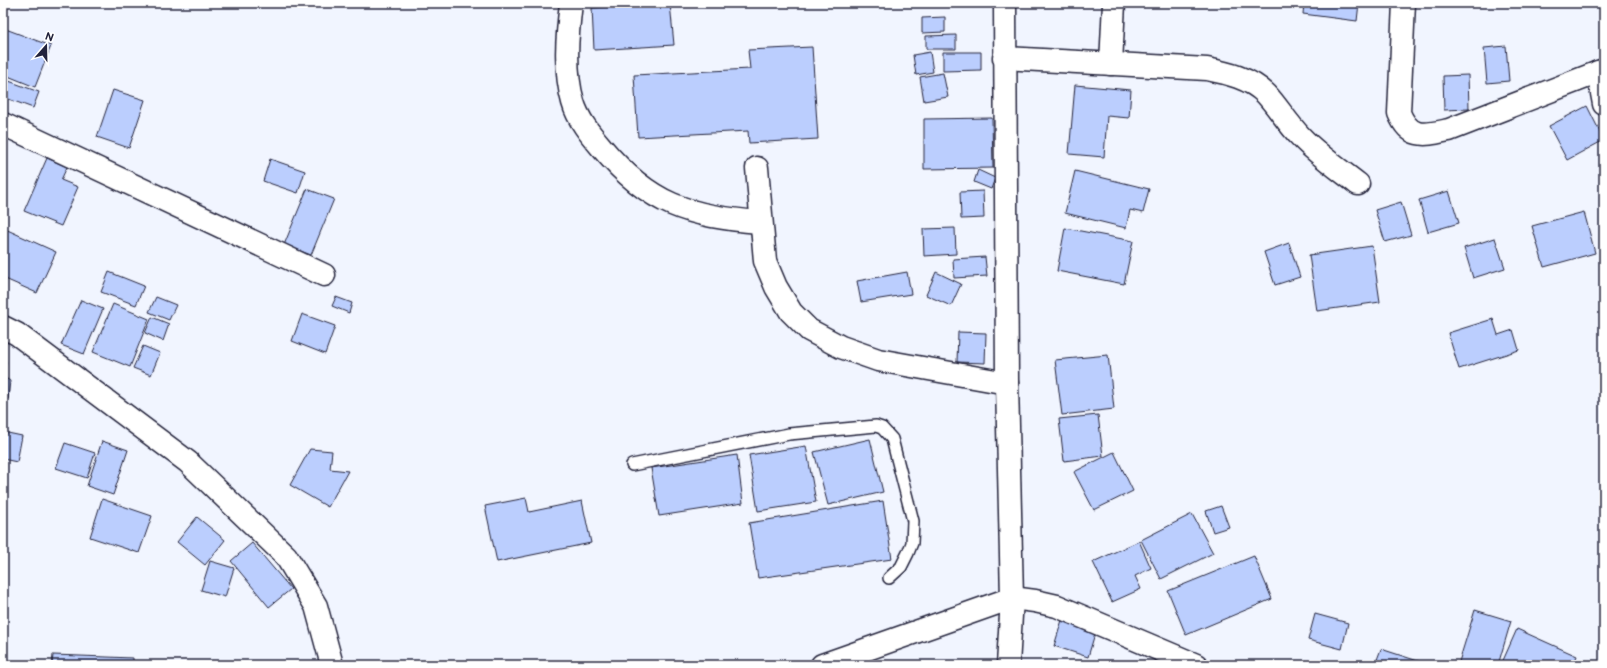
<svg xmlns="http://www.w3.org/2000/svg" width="1607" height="668" viewBox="0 0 1607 668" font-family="'Balsamiq Sans',sans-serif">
	<rect width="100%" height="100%" fill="#f1f5ff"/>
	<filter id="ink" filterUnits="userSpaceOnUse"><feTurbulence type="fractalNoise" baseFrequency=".025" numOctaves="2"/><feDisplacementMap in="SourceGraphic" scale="8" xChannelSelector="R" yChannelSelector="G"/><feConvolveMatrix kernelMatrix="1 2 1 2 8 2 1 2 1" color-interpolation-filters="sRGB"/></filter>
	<g filter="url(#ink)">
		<!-- building -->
		<g fill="#bbcefe" stroke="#22223b">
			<polygon points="670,3 674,45 594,50 592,8"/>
			<polygon points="1304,3 1359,3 1357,21 1303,14"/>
			<polygon points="945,17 945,32 922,33 922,18"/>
			<polygon points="3,28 51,46 35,87 3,74"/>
			<polygon points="956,35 956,49 926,49 926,36"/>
			<polygon points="1506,46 1509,81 1487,83 1484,48"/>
			<polygon points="812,47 818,139 749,143 748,131 638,137 634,75 750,69 748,50"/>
			<polygon points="930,52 933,72 916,75 913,55"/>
			<polygon points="943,52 981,52 981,70 943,71"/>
			<polygon points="943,73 948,97 924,101 920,77"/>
			<polygon points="1468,75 1469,109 1444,110 1443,76"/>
			<polygon points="6,80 39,92 33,108 3,97 3,88"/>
			<polygon points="1075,85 1131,90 1129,118 1107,116 1104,157 1069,154"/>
			<polygon points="113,90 145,100 129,148 97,137"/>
			<polygon points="1587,106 1604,140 1567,160 1549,126"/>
			<polygon points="992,118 993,168 924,169 924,119"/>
			<polygon points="47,158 67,167 61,180 78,187 61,226 24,211"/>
			<polygon points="270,159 305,171 298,193 263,181"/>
			<polygon points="978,170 995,178 991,189 974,182"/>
			<polygon points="1075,171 1149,189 1143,213 1130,210 1126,228 1065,213"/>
			<polygon points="307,189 334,199 311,255 284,245"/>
			<polygon points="983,191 984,218 961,219 960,192"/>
			<polygon points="1449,191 1459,223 1428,232 1419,200"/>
			<polygon points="1401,202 1411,235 1385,242 1375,210"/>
			<polygon points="1584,212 1595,253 1544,267 1532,226"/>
			<polygon points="3,228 56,252 37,293 3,278"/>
			<polygon points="955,228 956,254 924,256 923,229"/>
			<polygon points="1065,228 1133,241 1124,284 1057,271"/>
			<polygon points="1495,238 1505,268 1473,278 1464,248"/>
			<polygon points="1289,243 1300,277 1275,285 1264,252"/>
			<polygon points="1372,246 1380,302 1317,311 1309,255"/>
			<polygon points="985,257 987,276 954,278 953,259"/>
			<polygon points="109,272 144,286 136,305 101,292"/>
			<polygon points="907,272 911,294 861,302 857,281"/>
			<polygon points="936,272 961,284 951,306 926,295"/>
			<polygon points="156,297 176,305 169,320 149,312"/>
			<polygon points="336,297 352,303 349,313 332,306"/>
			<polygon points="81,300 103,309 84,354 61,345"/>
			<polygon points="113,304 149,319 130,367 93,352"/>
			<polygon points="302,314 335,326 325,354 292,341"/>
			<polygon points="152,317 169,324 163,341 145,333"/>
			<polygon points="1493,319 1498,335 1513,330 1519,350 1459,369 1448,333"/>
			<polygon points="958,332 986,333 985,363 957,362"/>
			<polygon points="143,346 160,353 151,375 133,368"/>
			<polygon points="3,354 6,362 4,377 10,381 8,399 3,399"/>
			<polygon points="1108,355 1114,409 1062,415 1055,360"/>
			<polygon points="1098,415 1103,456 1064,461 1059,419"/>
			<polygon points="3,432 22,436 17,462 3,459"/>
			<polygon points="870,439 883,492 828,505 814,452"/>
			<polygon points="102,441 128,450 113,495 87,486"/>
			<polygon points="65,443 95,453 87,478 56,468"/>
			<polygon points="806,446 816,502 758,511 749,455"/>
			<polygon points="310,449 332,451 330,469 348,471 328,507 290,485"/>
			<polygon points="1114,452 1133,491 1094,510 1074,472"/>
			<polygon points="737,455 743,503 659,516 651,468"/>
			<polygon points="526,498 529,512 582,501 591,543 497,562 485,506"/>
			<polygon points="102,499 152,516 139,553 90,537"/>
			<polygon points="883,501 892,559 758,578 749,523"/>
			<polygon points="1221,506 1229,527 1213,532 1206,511"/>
			<polygon points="1192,514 1213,553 1161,579 1141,540"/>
			<polygon points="197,517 225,540 205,565 177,542"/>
			<polygon points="1139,541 1151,568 1135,576 1141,589 1112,602 1093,562"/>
			<polygon points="252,543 291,589 269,607 231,561"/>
			<polygon points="1254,556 1272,599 1186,635 1168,591"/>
			<polygon points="210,561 234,568 225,597 201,590"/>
			<polygon points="1475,610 1511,621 1498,665 1458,665"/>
			<polygon points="1315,614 1348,623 1342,649 1308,640"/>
			<polygon points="1062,620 1096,630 1088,657 1054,646"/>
			<polygon points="1517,629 1577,656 1573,665 1501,665"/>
			<polygon points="1381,649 1421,662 1420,665 1375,665"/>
			<polygon points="53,655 133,658 133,665 52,665"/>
		</g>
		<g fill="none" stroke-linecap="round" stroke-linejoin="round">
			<!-- service casing -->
			<g stroke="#22223b" stroke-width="14">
				<polyline id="service" points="632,465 789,434 876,426 882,428 892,439 913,521 912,543 908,553 901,567 889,578"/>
			</g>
			<!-- minor casing -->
			<g stroke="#22223b" stroke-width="25">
				<g id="minor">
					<path d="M571,3C567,36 564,70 573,102C578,120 591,135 602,148C650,205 688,216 760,222"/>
					<path d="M1404,3L1399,113C1410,140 1425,135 1449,130L1604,70"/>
					<path d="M1004,58L1207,69C1227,73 1250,78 1266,94C1278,107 1288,124 1301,137C1318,155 1339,169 1358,184"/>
					<polyline points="1111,64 1114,3"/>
					<polyline points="1598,72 1604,104"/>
					<polyline points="3,124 324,275"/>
					<polyline points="757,168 765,261 776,287 791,312 809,330 841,347 878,360 1007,383"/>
					<polyline points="3,327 17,334 188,462 286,556 316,606 332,665"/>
					<polyline points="822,665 1012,598 1035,601 1057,606 1196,665"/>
				</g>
			</g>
			<!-- tertiary casing -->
			<g stroke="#22223b" stroke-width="25">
				<polyline id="tertiary" points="1005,3 1007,383 1012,598 1008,665"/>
			</g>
			<!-- service -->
			<use href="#service" stroke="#fff" stroke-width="11"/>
			<!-- minor -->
			<use href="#minor" stroke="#fff" stroke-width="22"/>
			<!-- tertiary -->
			<use href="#tertiary" stroke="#fff" stroke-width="22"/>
		</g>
	</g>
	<!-- margin -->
	<rect width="1607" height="668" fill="none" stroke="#fff" stroke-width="16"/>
	<rect x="8" y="8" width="1591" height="652" fill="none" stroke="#22223b" stroke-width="1.5" filter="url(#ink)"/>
	<!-- north arrow -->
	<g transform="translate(46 46) rotate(20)" stroke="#ffffff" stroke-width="3" paint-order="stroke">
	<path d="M0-3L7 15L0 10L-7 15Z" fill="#22223b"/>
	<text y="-6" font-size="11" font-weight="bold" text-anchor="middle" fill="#22223b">N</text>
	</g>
</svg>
